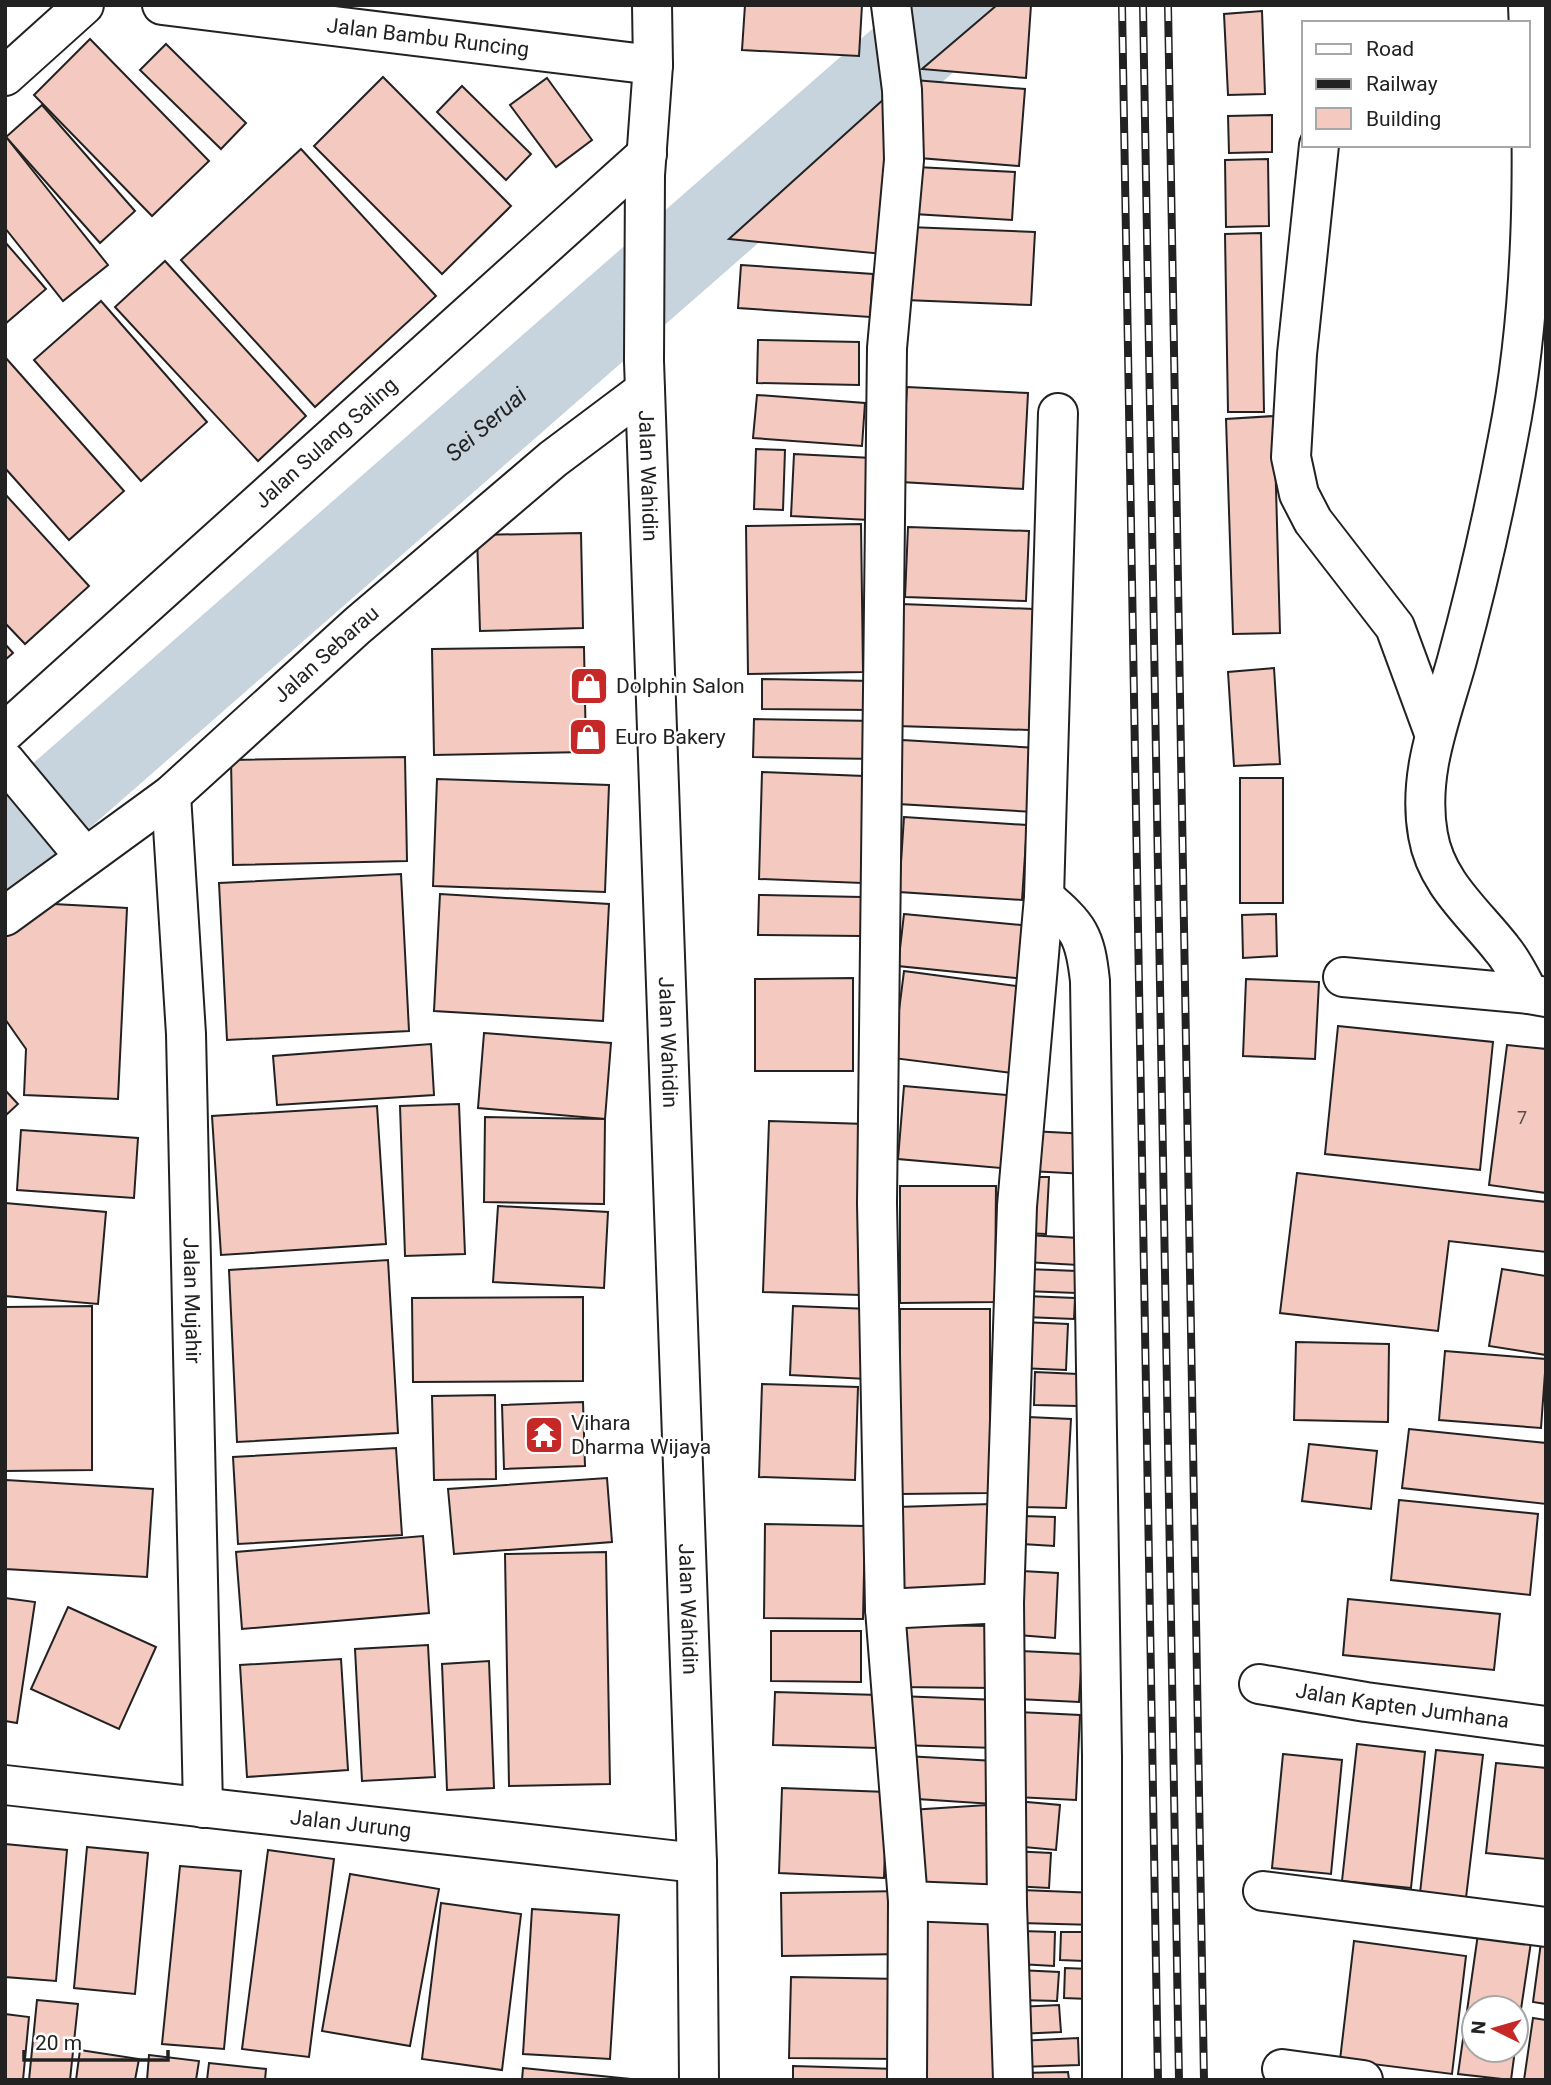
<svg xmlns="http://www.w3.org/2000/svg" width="1551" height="2085" viewBox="0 0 1551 2085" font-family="Roboto,sans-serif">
	<rect width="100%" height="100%" fill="#fff"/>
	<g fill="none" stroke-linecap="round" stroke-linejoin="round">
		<!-- river -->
		<path stroke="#c7d3dd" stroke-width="86" id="s1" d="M5,845L965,5"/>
	</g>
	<!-- building -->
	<g fill="#f3c9c0" stroke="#222" stroke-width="2">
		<polygon points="745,5 862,5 859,56 742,50"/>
		<polygon points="997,5 1031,5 1026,78 922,69"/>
		<polygon points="1262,11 1265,94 1228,95 1224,14"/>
		<polygon points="90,39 209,161 152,216 34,95"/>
		<polygon points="166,44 246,123 221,149 140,70"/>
		<polygon points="383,77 511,206 442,274 314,146"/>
		<polygon points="547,78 592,140 556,167 510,105"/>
		<polygon points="914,80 1025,89 1019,166 907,157"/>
		<polygon points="462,86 531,154 506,180 437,112"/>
		<polygon points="885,98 883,254 729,239"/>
		<polygon points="42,105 135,211 100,243 6,137"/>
		<polygon points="1272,115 1272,152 1229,153 1228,116"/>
		<polygon points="6,137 108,265 63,301 5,228"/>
		<polygon points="301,149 436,296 315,407 181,260"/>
		<polygon points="1268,159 1269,226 1226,227 1225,160"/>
		<polygon points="916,167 1015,172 1012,220 914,214"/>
		<polygon points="908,227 1035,232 1031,305 905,300"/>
		<polygon points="1261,233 1264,412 1228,412 1225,234"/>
		<polygon points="5,242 46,289 5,324"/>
		<polygon points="165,261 306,416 258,461 115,307"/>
		<polygon points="741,265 873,274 870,317 738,308"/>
		<polygon points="101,301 207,422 141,481 34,360"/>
		<polygon points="758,340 859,342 859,385 757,383"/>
		<polygon points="5,357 124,491 69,540 5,468"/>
		<polygon points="907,387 1028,393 1023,489 901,482"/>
		<polygon points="757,395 865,403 862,446 753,438"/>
		<polygon points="1274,416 1280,633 1233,634 1226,419"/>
		<polygon points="756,449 785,450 783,510 754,509"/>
		<polygon points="794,454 872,458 869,520 791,516"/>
		<polygon points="5,494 89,586 25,644 5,623"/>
		<polygon points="861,524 863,672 748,674 746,526"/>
		<polygon points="908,527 1029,531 1026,601 905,597"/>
		<polygon points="581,533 583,628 480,631 477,535"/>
		<polygon points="901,604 1034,609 1029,730 897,726"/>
		<polygon points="5,644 13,653 5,660"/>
		<polygon points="584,647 586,752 434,755 432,649"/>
		<polygon points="1274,668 1280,764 1234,766 1228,672"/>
		<polygon points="762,679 874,681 873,710 762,709"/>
		<polygon points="754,719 877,721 876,759 753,757"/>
		<polygon points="902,740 1038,748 1034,812 898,804"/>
		<polygon points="405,757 407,861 233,865 231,760"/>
		<polygon points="762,772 864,776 862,883 759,879"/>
		<rect x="1240" y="778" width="43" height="125"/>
		<polygon points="437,779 609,785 605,892 433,886"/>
		<polygon points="904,817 1027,825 1022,900 899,892"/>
		<polygon points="401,874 409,1031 227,1040 219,883"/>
		<polygon points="440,894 609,904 603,1021 434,1011"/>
		<polygon points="759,895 862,897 861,936 758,935"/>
		<polygon points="35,903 127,908 118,1099 24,1095 26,1049 5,1019 5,932"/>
		<polygon points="904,914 1032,926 1026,979 898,966"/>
		<polygon points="1276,914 1277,956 1243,958 1242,915"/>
		<polygon points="904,971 1032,988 1020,1074 893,1058"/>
		<polygon points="853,978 853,1071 755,1071 755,979"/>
		<polygon points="1246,979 1319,982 1315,1059 1243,1056"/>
		<polygon points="1338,1026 1493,1042 1480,1170 1325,1154"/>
		<polygon points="484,1033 611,1043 605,1119 478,1108"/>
		<polygon points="431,1044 434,1095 277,1105 273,1056"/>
		<polygon points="1507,1045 1546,1049 1546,1193 1489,1185"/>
		<polygon points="904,1086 1018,1096 1012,1169 898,1159"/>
		<polygon points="5,1090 18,1104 5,1116"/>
		<polygon points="459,1104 465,1254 405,1256 400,1106"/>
		<polygon points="377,1106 386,1244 221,1255 212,1116"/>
		<polygon points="485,1117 605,1119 604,1204 484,1202"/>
		<polygon points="769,1121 866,1124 860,1295 763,1292"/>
		<polygon points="21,1130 138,1138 134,1198 17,1190"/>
		<polygon points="1030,1131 1088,1134 1086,1174 1029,1171"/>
		<polygon points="1297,1173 1546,1202 1546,1252 1449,1241 1438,1331 1280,1313"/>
		<polygon points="1026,1177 1049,1177 1046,1234 1023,1233"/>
		<polygon points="900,1186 996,1186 995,1302 900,1303"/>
		<polygon points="5,1203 106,1212 98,1304 5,1296"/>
		<polygon points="498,1206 608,1212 604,1288 493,1282"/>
		<polygon points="1027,1235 1079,1238 1078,1265 1025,1262"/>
		<polygon points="388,1260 398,1433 237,1442 229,1270"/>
		<polygon points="1026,1269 1077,1271 1076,1293 1024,1291"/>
		<polygon points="1502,1269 1546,1276 1546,1355 1489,1346"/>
		<polygon points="1026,1296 1075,1298 1074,1319 1025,1317"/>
		<polygon points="583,1297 583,1381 413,1382 412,1298"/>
		<polygon points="92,1306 92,1470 5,1471 5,1307"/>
		<polygon points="793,1306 870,1309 867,1379 790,1375"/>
		<polygon points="900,1309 990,1309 990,1493 900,1494"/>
		<polygon points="1022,1322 1068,1324 1066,1370 1019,1368"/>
		<polygon points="1296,1342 1389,1344 1388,1422 1294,1420"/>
		<polygon points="1445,1351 1546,1359 1541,1428 1439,1420"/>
		<polygon points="1035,1372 1078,1374 1077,1406 1034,1405"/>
		<polygon points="762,1384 858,1387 855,1480 759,1477"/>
		<polygon points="495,1395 496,1479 434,1480 432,1396"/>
		<polygon points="583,1402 585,1466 504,1469 502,1405"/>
		<polygon points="1028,1417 1071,1419 1066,1508 1024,1507"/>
		<polygon points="1409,1429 1546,1443 1546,1504 1402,1488"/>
		<polygon points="1309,1444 1377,1451 1371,1509 1302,1501"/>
		<polygon points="396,1448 402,1535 238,1544 233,1457"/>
		<polygon points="607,1478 612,1542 454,1554 448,1489"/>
		<polygon points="6,1480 153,1489 147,1577 5,1569"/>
		<polygon points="1399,1500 1538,1514 1530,1595 1391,1580"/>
		<polygon points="991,1504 994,1595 899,1598 897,1507"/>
		<polygon points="1023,1516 1055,1517 1054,1546 1022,1544"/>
		<polygon points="765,1524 865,1526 863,1619 764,1618"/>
		<polygon points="423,1536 429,1613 242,1629 236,1552"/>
		<polygon points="606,1552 610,1784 509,1786 505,1554"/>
		<polygon points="1022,1571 1058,1573 1055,1638 1018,1635"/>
		<polygon points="5,1598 35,1602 17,1723 5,1721"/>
		<polygon points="1348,1599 1500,1614 1494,1670 1343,1655"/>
		<polygon points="68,1607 156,1647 119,1729 31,1689"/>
		<polygon points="898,1625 996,1626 995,1688 898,1687"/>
		<polygon points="771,1631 861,1631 861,1682 771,1681"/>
		<polygon points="428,1645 435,1777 362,1781 355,1649"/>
		<polygon points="1021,1651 1082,1654 1079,1702 1018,1699"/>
		<polygon points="341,1659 348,1770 247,1777 240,1665"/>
		<polygon points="489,1661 494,1788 447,1790 442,1664"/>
		<polygon points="775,1692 879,1695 878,1748 773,1745"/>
		<polygon points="899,1696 997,1700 995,1748 898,1745"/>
		<polygon points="1018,1712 1080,1715 1076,1800 1014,1797"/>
		<polygon points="1357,1744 1425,1752 1411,1888 1342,1881"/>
		<polygon points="1436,1750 1483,1755 1466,1898 1420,1893"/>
		<polygon points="1283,1754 1342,1760 1331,1874 1272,1868"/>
		<polygon points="905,1756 995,1761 993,1804 902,1798"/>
		<polygon points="1496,1763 1546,1768 1546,1859 1486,1853"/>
		<polygon points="782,1788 887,1792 884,1878 779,1873"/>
		<polygon points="1016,1801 1060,1805 1056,1850 1012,1846"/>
		<polygon points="987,1805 993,1890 916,1895 910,1810"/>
		<polygon points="5,1844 67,1850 56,1981 5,1977"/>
		<polygon points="87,1847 148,1853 135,1994 74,1988"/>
		<polygon points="268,1850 334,1859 309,2057 242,2049"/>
		<polygon points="1013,1851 1051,1853 1049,1888 1012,1886"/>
		<polygon points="180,1866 241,1871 224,2049 162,2044"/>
		<polygon points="350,1874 439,1889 410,2046 322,2031"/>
		<polygon points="1021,1890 1097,1893 1096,1925 1020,1923"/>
		<polygon points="903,1891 903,1954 782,1956 781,1893"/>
		<polygon points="441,1903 521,1914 502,2070 422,2059"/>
		<rect x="916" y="1907" width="79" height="173"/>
		<polygon points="532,1909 619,1915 610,2059 523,2054"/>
		<polygon points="1021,1931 1055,1932 1054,1966 1019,1964"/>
		<polygon points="1061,1932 1085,1932 1084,1961 1060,1960"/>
		<polygon points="1478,1934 1531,1942 1516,2043 1516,2008 1474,2008 1474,2050 1515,2050 1511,2080 1458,2074"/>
		<polygon points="1542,1935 1546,1936 1546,2004 1533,2002"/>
		<polygon points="1354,1941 1466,1956 1452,2074 1340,2060"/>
		<polygon points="1065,1968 1090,1969 1089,1999 1064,1998"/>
		<polygon points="1018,1970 1059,1972 1057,2001 1017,2000"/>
		<polygon points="791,1977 900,1979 899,2059 789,2058"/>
		<polygon points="37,2000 78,2004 70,2080 29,2080"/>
		<polygon points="1059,2005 1061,2032 1016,2034 1014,2007"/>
		<polygon points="5,2014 29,2017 23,2080 5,2080"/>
		<polygon points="1533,2018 1546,2020 1546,2080 1524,2080"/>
		<polygon points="1078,2038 1079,2065 1020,2067 1018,2041"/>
		<polygon points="80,2050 139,2059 135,2080 76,2080"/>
		<polygon points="149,2055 199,2061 196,2080 147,2080"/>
		<polygon points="209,2063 266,2069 265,2080 207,2080"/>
		<polygon points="793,2066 896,2069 896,2080 793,2080"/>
		<polygon points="523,2068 630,2079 630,2080 522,2080"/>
		<polygon points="1068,2072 1069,2080 1020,2080 1020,2073"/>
	</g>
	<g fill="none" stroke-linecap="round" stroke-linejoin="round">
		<!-- minor casing -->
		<g stroke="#222" stroke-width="42">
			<g id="minor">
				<path id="s2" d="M162,5L653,65"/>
				<polyline points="891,5 902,90 904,160 887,348 877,1203 885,1609 908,1901 907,2080"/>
				<path d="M1528,5C1534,148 1536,297 1508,438C1494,512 1477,587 1457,660C1441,718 1417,774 1428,835C1436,883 1474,913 1502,949C1513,962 1521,979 1529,994L1546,997"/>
				<polyline points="5,76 84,5"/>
				<polyline points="1319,145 1297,354 1291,457 1299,494 1313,521 1395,627 1434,733"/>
				<path id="s3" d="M5,732L647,154"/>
				<polyline points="5,761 85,857"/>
				<path id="s4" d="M171,795L186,1034L203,1808"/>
				<path d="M1044,897C1079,927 1085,935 1090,981L1102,1756V2080"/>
				<path id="s5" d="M5,916L171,795L357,626L553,459L645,390"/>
				<polyline points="1343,977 1529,994"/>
				<polyline points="885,1609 1004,1603"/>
				<path id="s6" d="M1259,1684L1366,1702L1546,1726"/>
				<path id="s7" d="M5,1785L697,1863"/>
				<polyline points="1263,1891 1546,1927"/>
				<polyline points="908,1901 1007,1905"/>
				<polyline points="1282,2069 1363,2080"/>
				<polyline points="1013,2080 1007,1905 1004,1603 1017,1206 1044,897 1058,413"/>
			</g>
		</g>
		<!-- tertiary casing -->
		<g stroke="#222" stroke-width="42">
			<g id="tertiary">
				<path id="s8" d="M652,5L653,65L645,175L644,361L697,1863L699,2080"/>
			</g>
		</g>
		<!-- minor -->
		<use href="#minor" stroke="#fff" stroke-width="38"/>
		<!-- tertiary -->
		<use href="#tertiary" stroke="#fff" stroke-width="38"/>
		<!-- rail casing -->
		<g stroke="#222" stroke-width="8">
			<g id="rail">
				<polyline points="1122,5 1158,2080"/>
				<polyline points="1143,5 1179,2080"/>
				<polyline points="1168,5 1204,2080"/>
			</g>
		</g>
		<!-- rail -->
		<use href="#rail" stroke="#fff" stroke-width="5" stroke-dasharray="16" stroke-linecap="butt"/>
	</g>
	<!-- icons -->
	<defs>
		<g id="shop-square" transform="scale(2.0125)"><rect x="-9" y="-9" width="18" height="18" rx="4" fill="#c62828" stroke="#fff"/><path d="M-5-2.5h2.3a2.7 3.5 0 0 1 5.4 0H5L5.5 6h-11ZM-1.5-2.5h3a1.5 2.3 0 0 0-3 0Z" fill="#fff"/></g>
		<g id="temple-square" transform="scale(2.0125)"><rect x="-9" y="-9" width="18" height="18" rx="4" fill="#c62828" stroke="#fff"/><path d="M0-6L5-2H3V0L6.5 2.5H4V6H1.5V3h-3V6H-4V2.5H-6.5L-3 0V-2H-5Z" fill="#fff"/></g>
	</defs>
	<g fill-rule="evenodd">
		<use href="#shop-square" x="589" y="686"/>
		<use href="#shop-square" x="588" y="737"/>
		<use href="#temple-square" x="544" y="1435"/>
	</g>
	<g text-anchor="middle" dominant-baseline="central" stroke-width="5" stroke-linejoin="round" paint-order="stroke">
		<!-- number labels -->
		<g font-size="18" fill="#564c4a">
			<text x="1522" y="1117">7</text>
		</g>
		<!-- street labels -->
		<g font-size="21" fill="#222" stroke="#fff">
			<text stroke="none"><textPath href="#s2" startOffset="268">Jalan Bambu Runcing</textPath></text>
			<text stroke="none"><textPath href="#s3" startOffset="432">Jalan Sulang Saling</textPath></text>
			<text stroke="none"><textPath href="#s8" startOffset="471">Jalan Wahidin</textPath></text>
			<text stroke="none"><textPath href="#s5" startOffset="415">Jalan Sebarau</textPath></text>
			<text stroke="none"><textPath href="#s8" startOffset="1038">Jalan Wahidin</textPath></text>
			<text stroke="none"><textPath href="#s4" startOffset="506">Jalan Mujahir</textPath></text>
			<text stroke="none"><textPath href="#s8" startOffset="1605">Jalan Wahidin</textPath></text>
			<text stroke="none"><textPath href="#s6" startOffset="145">Jalan Kapten Jumhana</textPath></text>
			<text stroke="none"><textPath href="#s7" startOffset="348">Jalan Jurung</textPath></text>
		</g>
		<!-- poi labels -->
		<g font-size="21" fill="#222" stroke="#fff" text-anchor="start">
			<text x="616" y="686">Dolphin Salon</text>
			<text x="615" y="737">Euro Bakery</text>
			<text x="571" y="1423">Vihara<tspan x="571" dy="24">Dharma Wijaya</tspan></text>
		</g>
		<!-- water labels -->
		<g font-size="23" font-style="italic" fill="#222" stroke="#fff">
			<text stroke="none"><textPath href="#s1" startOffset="639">Sei Seruai</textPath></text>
		</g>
	</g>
	<!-- border -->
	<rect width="1551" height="2085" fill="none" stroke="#222222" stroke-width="14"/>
	<!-- legend -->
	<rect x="1302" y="21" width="228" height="126" fill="#ffffff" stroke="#a7a7a7" stroke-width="2"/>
	<rect x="1316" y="44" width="35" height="10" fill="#ffffff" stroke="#a7a7a7" stroke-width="2"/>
	<text x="1366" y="56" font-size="21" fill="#222222">Road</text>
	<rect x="1316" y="79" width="35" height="10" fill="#222222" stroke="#a7a7a7" stroke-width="2"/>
	<text x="1366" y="91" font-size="21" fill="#222222">Railway</text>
	<rect x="1316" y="108" width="35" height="21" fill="#f3c9c0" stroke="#a7a7a7" stroke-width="2"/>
	<text x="1366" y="126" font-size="21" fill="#222222">Building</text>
	<!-- north arrow -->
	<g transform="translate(1495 2029) rotate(275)"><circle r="33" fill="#ffffff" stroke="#a7a7a7" stroke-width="2"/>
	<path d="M0-5L12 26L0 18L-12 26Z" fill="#c62828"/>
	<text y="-10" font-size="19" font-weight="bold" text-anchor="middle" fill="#222222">N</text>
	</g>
	<!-- scale -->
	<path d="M24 2050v10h144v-10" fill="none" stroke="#222222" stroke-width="3.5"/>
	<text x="35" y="2050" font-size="21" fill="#222222" stroke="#ffffff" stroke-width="5" paint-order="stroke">20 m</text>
</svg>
